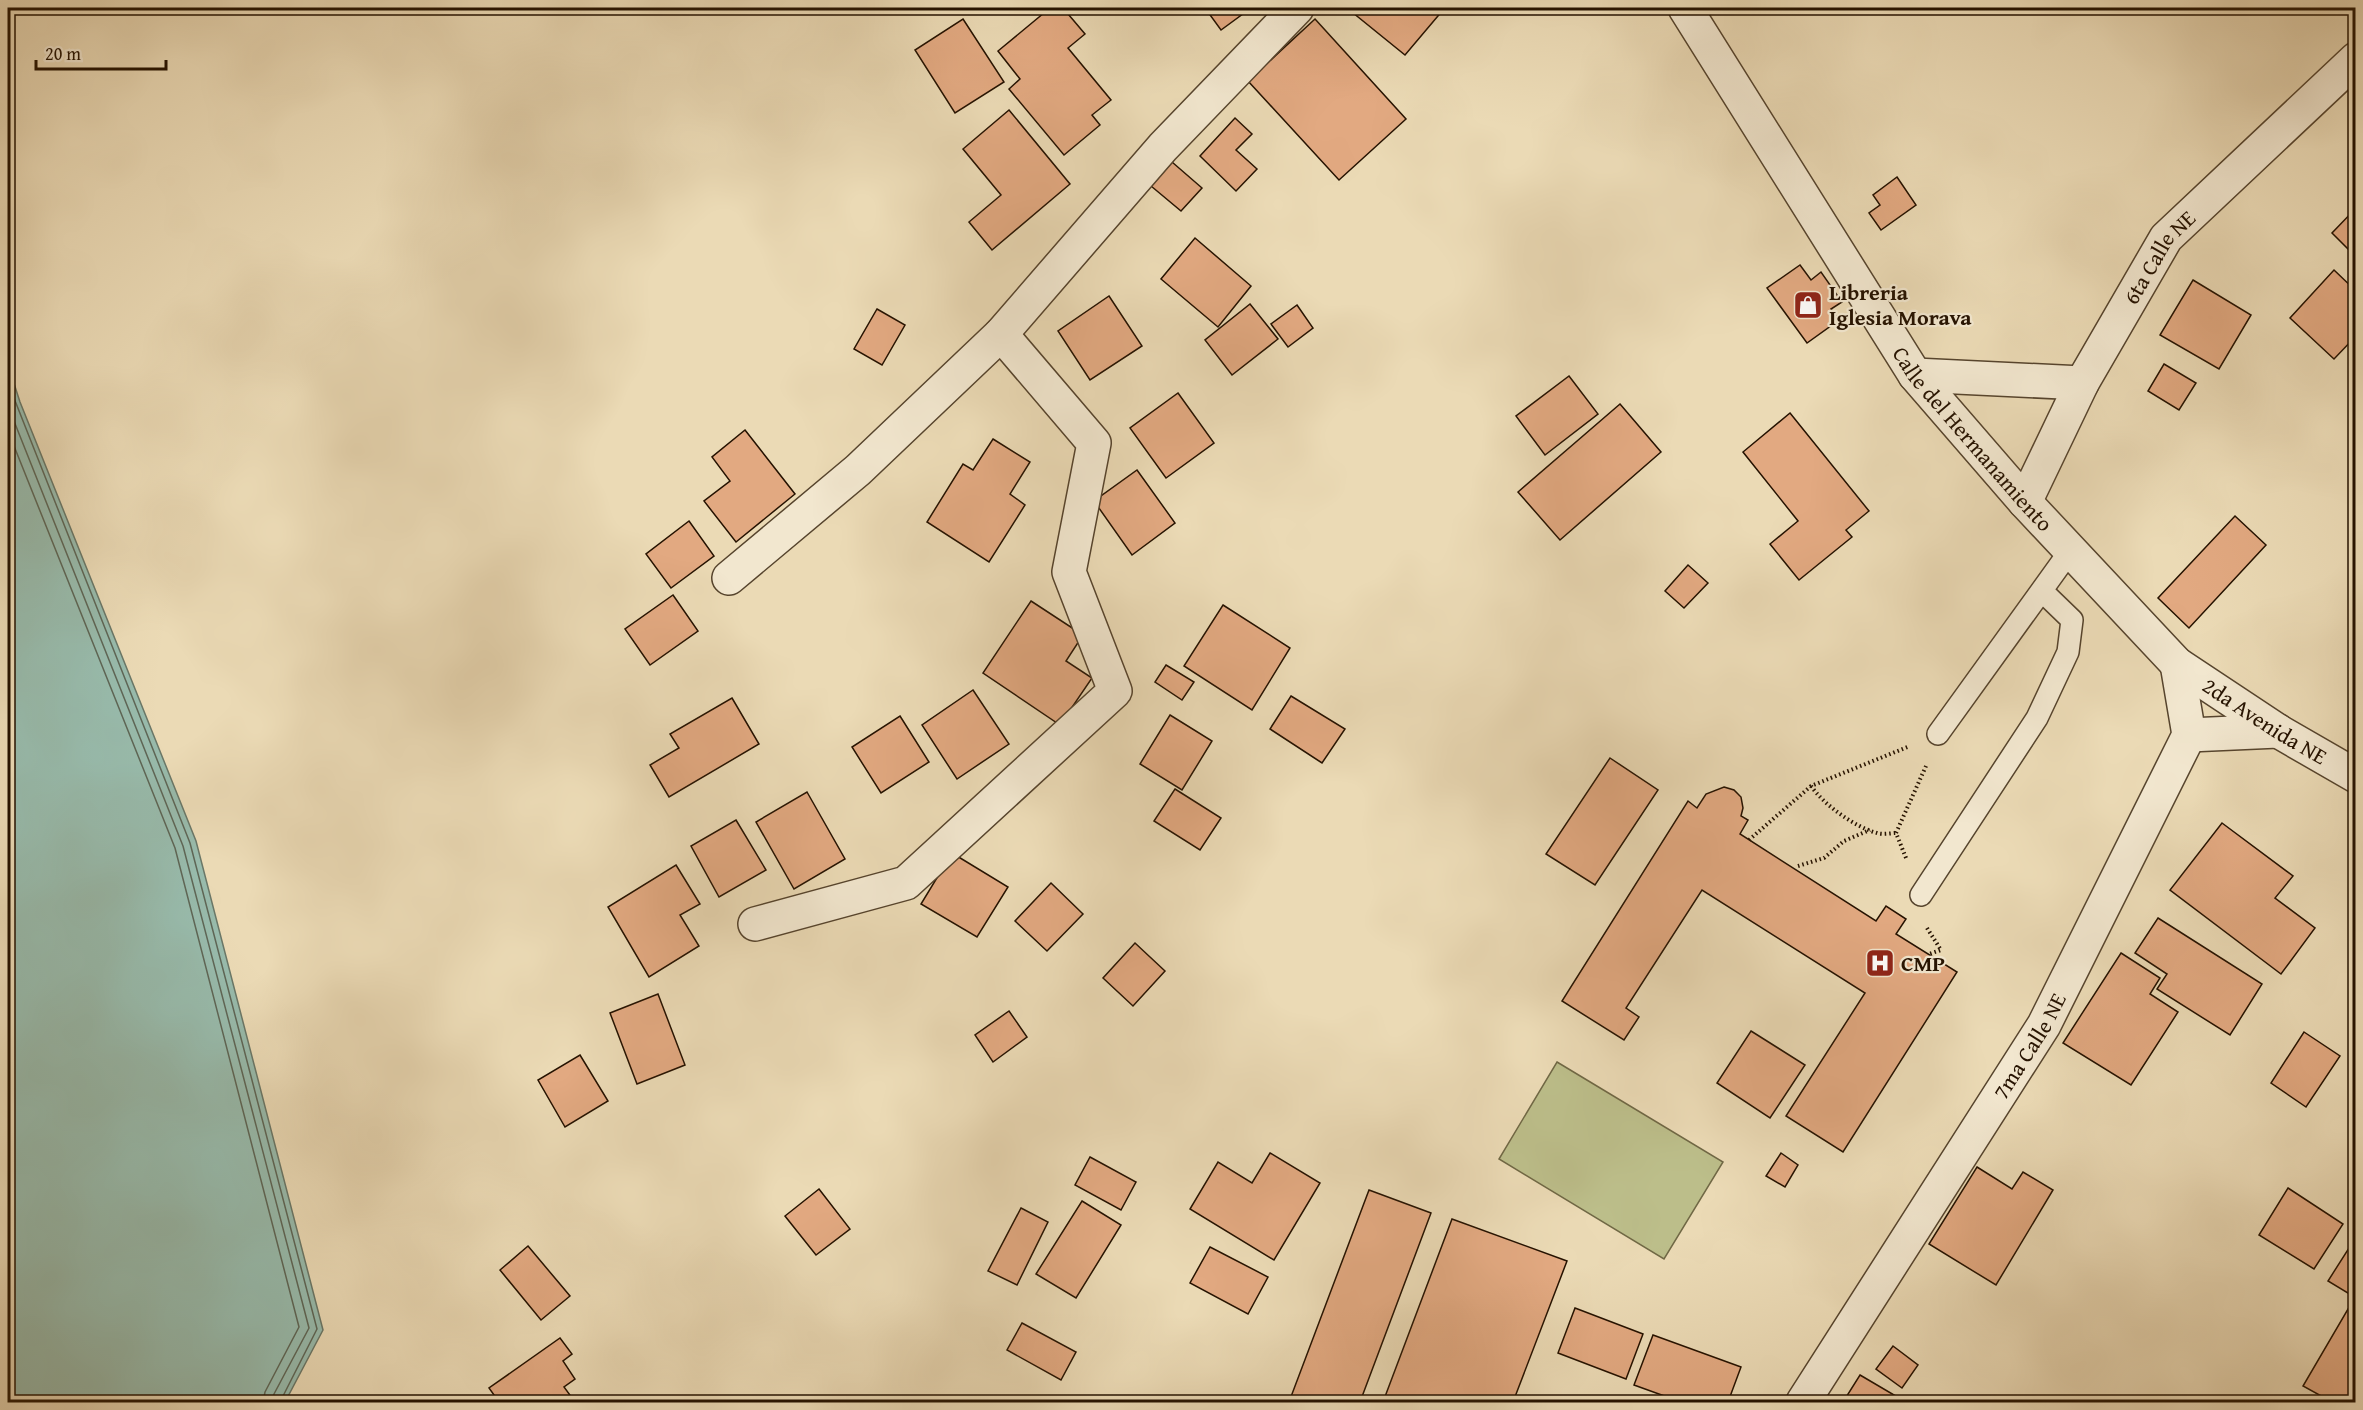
<svg xmlns="http://www.w3.org/2000/svg" width="2363" height="1410" viewBox="0 0 2363 1410" font-family="'Gentium Book Plus',serif">
	<rect width="100%" height="100%" fill="#ebdab5"/>
	<filter id="stains"><feTurbulence type="fractalNoise" baseFrequency=".00333" numOctaves="4"/><feColorMatrix values="0 0 0 0 .2 0 0 0 0 .09 0 0 0 0 .02 0 0 0 .5 -.17"/></filter>
	<radialGradient id="worn" r=".72"><stop offset=".6" stop-color="#630" stop-opacity="0"/><stop offset="1" stop-color="#630" stop-opacity=".3"/></radialGradient>
	<!-- green -->
	<polygon fill="#bcbe8a" stroke="#706845" stroke-width="1.5" points="1557,1062 1723,1162 1664,1259 1499,1159"/>
	<!-- water -->
	<polygon fill="#98bbac" stroke="#6a7767" stroke-width="1.5" points="8,365 20,402 196,841 323,1330 285,1402 8,1402"/>
	<g fill="none" stroke-linecap="round" stroke-linejoin="round">
		<!-- shore -->
		<g stroke="#5e6656" stroke-width="1.5">
			<polyline points="8,383 190,843 317,1329 280,1402"/>
			<polyline points="8,406 183,846 309,1328 274,1394 272,1402"/>
			<polyline points="8,431 175,848 299,1327 265,1392 263,1402"/>
		</g>
	</g>
	<!-- building -->
	<g fill="#e2a981" stroke="#251200" stroke-width="1.5">
		<polygon points="1050,8 1063,8 1085,34 1068,48 1111,100 1092,115 1100,125 1064,155 1009,89 1020,79 998,51"/>
		<polygon points="1205,8 1251,8 1221,30"/>
		<polygon points="1347,8 1441,8 1443,10 1405,55"/>
		<polygon points="963,19 1004,82 955,113 915,50"/>
		<polygon points="1315,19 1406,119 1339,180 1248,81"/>
		<polygon points="1009,110 1070,184 992,250 969,222 1001,195 963,149"/>
		<polygon points="1235,118 1252,134 1236,150 1257,169 1236,191 1200,156"/>
		<polygon points="1172,162 1202,188 1181,211 1151,186"/>
		<polygon points="1897,177 1916,205 1881,230 1869,213 1880,205 1873,195"/>
		<polygon points="2356,208 2356,257 2332,233"/>
		<polygon points="1195,238 1251,286 1218,327 1161,279"/>
		<polygon points="1800,265 1811,280 1821,272 1842,302 1831,309 1839,320 1807,343 1767,288"/>
		<polygon points="2334,270 2356,291 2356,336 2334,359 2290,318"/>
		<polygon points="2193,280 2251,315 2219,369 2160,335"/>
		<polygon points="1109,296 1142,346 1090,380 1058,331"/>
		<polygon points="1250,304 1278,339 1232,375 1205,340"/>
		<polygon points="1297,305 1313,328 1288,347 1271,324"/>
		<polygon points="877,309 905,325 882,365 854,349"/>
		<polygon points="2164,364 2196,383 2179,410 2148,391"/>
		<polygon points="1569,376 1598,414 1545,455 1516,416"/>
		<polygon points="1178,393 1214,443 1166,478 1130,428"/>
		<polygon points="1620,404 1661,452 1560,540 1518,492"/>
		<polygon points="1790,413 1869,511 1846,530 1852,537 1799,580 1770,544 1798,521 1743,452"/>
		<polygon points="745,430 795,494 736,542 704,501 730,481 712,457"/>
		<polygon points="993,439 1030,462 1010,494 1025,505 989,562 927,522 963,464 973,470"/>
		<polygon points="1137,470 1175,523 1132,555 1094,501"/>
		<polygon points="2235,516 2266,545 2189,628 2158,598"/>
		<polygon points="689,521 714,556 671,588 646,554"/>
		<polygon points="1688,565 1708,583 1684,608 1665,591"/>
		<polygon points="673,595 698,631 650,665 625,629"/>
		<polygon points="1031,601 1083,635 1066,661 1092,678 1060,725 983,673"/>
		<polygon points="1223,605 1290,648 1252,710 1184,666"/>
		<polygon points="1166,665 1194,682 1182,700 1155,682"/>
		<polygon points="973,690 1009,744 957,779 922,725"/>
		<polygon points="1291,696 1345,729 1322,763 1270,729"/>
		<polygon points="732,698 759,744 669,797 650,765 679,748 670,734"/>
		<polygon points="1170,715 1212,741 1182,790 1140,764"/>
		<polygon points="900,716 929,762 881,793 852,747"/>
		<polygon points="1610,758 1658,790 1595,885 1546,854"/>
		<polygon points="1724,787 1734,790 1741,797 1743,808 1741,816 1748,820 1740,834 1876,921 1886,906 1906,919 1896,934 1957,972 1843,1152 1786,1116 1865,993 1702,890 1626,1008 1639,1017 1624,1040 1562,1001 1688,801 1697,808 1706,794"/>
		<polygon points="1175,789 1221,818 1200,850 1154,821"/>
		<polygon points="807,792 845,859 794,889 756,822"/>
		<polygon points="736,820 766,870 719,897 691,846"/>
		<polygon points="2222,823 2293,876 2275,898 2315,928 2281,974 2170,890"/>
		<polygon points="952,853 1008,887 977,937 921,904"/>
		<polygon points="676,865 700,904 680,915 699,946 649,977 608,907"/>
		<polygon points="1051,883 1083,914 1047,951 1015,921"/>
		<polygon points="2158,918 2262,984 2230,1035 2157,989 2167,974 2135,953"/>
		<polygon points="1135,943 1165,971 1133,1006 1103,978"/>
		<polygon points="2121,953 2160,978 2150,994 2178,1012 2131,1085 2063,1043"/>
		<polygon points="658,994 685,1065 637,1084 610,1013"/>
		<polygon points="1009,1011 1027,1037 993,1062 975,1035"/>
		<polygon points="1751,1031 1805,1065 1770,1118 1717,1083"/>
		<polygon points="2304,1032 2340,1056 2306,1107 2271,1083"/>
		<polygon points="580,1055 608,1101 565,1127 538,1080"/>
		<polygon points="1270,1153 1320,1183 1274,1260 1190,1209 1218,1162 1252,1183"/>
		<polygon points="1781,1153 1798,1165 1785,1187 1766,1176"/>
		<polygon points="1090,1157 1136,1182 1121,1210 1075,1185"/>
		<polygon points="1977,1167 2012,1189 2023,1172 2053,1190 1996,1285 1929,1244"/>
		<polygon points="2288,1188 2343,1224 2314,1269 2259,1235"/>
		<polygon points="819,1189 850,1229 816,1255 785,1216"/>
		<polygon points="1369,1190 1431,1213 1360,1402 1289,1402"/>
		<polygon points="1082,1201 1121,1225 1076,1298 1036,1274"/>
		<polygon points="1021,1208 1048,1222 1017,1285 988,1271"/>
		<polygon points="1452,1219 1567,1261 1513,1402 1383,1402"/>
		<polygon points="2356,1237 2356,1298 2328,1281"/>
		<polygon points="528,1246 570,1296 541,1320 500,1270"/>
		<polygon points="1210,1247 1268,1277 1248,1314 1190,1283"/>
		<polygon points="1575,1308 1643,1334 1626,1379 1558,1353"/>
		<polygon points="2348,1309 2356,1314 2356,1402 2332,1402 2303,1386"/>
		<polygon points="1022,1323 1076,1352 1061,1380 1007,1350"/>
		<polygon points="1653,1335 1741,1367 1728,1402 1681,1402 1634,1385"/>
		<polygon points="560,1338 572,1354 563,1361 575,1379 564,1387 575,1402 499,1402 489,1388"/>
		<polygon points="1893,1346 1918,1365 1902,1388 1876,1369"/>
		<polygon points="1860,1375 1906,1402 1843,1402"/>
	</g>
	<g fill="none" stroke-linecap="round" stroke-linejoin="round">
		<!-- lane casing -->
		<g stroke="#56442d" stroke-width="24">
			<g id="lane">
				<polyline points="1938,734 2070,551"/>
				<polyline points="1921,895 2037,718 2068,652 2072,620 2042,591"/>
			</g>
		</g>
		<!-- street casing -->
		<g stroke="#56442d" stroke-width="36">
			<g id="street">
				<path id="s1" d="M1685,8L1915,375L2025,502L2177,664L2278,731L2356,776"/>
				<polyline points="1915,375 2082,383"/>
				<path id="s2" d="M2025,502L2082,383L2166,238L2356,59"/>
				<polyline points="729,578 858,470 1001,334 1163,147 1297,8"/>
				<polyline points="2189,735 2278,731"/>
				<polyline points="755,924 906,883 1115,691 1069,572 1094,443 1001,334"/>
				<path id="s3" d="M1803,1402L2044,1025L2189,735L2177,664"/>
			</g>
		</g>
		<!-- path -->
		<g stroke="#251200" stroke-width="4" stroke-dasharray="1.5 3" stroke-linecap="butt">
			<path d="M1811,786C1824,805 1855,827 1877,833C1883,835 1891,833 1896,833"/>
			<polyline points="1749,840 1811,786 1910,746"/>
			<polyline points="1906,858 1896,833 1926,766"/>
			<polyline points="1798,866 1824,858 1844,841 1870,830"/>
			<polyline points="1927,928 1941,950 1929,954"/>
		</g>
		<!-- lane -->
		<use href="#lane" stroke="#f2e7cf" stroke-width="21"/>
		<!-- street -->
		<use href="#street" stroke="#f2e7cf" stroke-width="33"/>
	</g>
	<!-- icons -->
	<defs>
		<g id="shop-square" transform="scale(1.5)"><rect x="-9" y="-9" width="18" height="18" rx="4" fill="#8f2418" stroke="#f2e7cf"/><path d="M-5-2.5h2.3a2.7 3.5 0 0 1 5.4 0H5L5.5 6h-11ZM-1.5-2.5h3a1.5 2.3 0 0 0-3 0Z" fill="#fff"/></g>
		<g id="hospital-square" transform="scale(1.5)"><rect x="-9" y="-9" width="18" height="18" rx="4" fill="#8f2418" stroke="#f2e7cf"/><path d="M-5-5h3v3.5h4V-5h3V5h-3V1.5h-4V5h-3Z" fill="#fff"/></g>
	</defs>
	<g fill-rule="evenodd">
		<use href="#shop-square" x="1808" y="305"/>
		<use href="#hospital-square" x="1880" y="963"/>
	</g>
	<g text-anchor="middle" dominant-baseline="central" stroke-width="4.5" stroke-linejoin="round" paint-order="stroke">
		<!-- street labels -->
		<g font-size="22" fill="#251200" stroke="#f2e7cf">
			<text stroke="none"><textPath href="#s2" startOffset="280">6ta Calle NE</textPath></text>
			<text stroke="none"><textPath href="#s1" startOffset="519">Calle del Hermanamiento</textPath></text>
			<text stroke="none"><textPath href="#s1" startOffset="928">2da Avenida NE</textPath></text>
			<text stroke="none"><textPath href="#s3" startOffset="422">7ma Calle NE</textPath></text>
		</g>
		<!-- poi labels -->
		<g font-size="22" font-weight="bold" fill="#251200" stroke="#f2e7cf" text-anchor="start">
			<text x="1829" y="292">Libreria<tspan x="1829" dy="25">Iglesia Morava</tspan></text>
			<text x="1901" y="963">CMP</text>
		</g>
	</g>
	<!-- margin -->
	<rect width="2363" height="1410" fill="none" stroke="#ebdab5" stroke-width="30"/>
	<rect x="9" y="9" width="2345" height="1392" fill="none" stroke="#251200" stroke-width="3"/>
	<rect x="15" y="15" width="2333" height="1380" fill="none" stroke="#251200" stroke-width="1.5"/>
	<!-- scale -->
	<path d="M36 60v9h130v-9" fill="none" stroke="#251200" stroke-width="3"/>
	<text x="45" y="60" font-size="18" fill="#251200" stroke="#f2e7cf" stroke-width="4.5" paint-order="stroke">20 m</text>
	<rect width="100%" height="100%" filter="url(#stains)"/>
	<rect width="100%" height="100%" fill="url(#worn)"/>
</svg>
